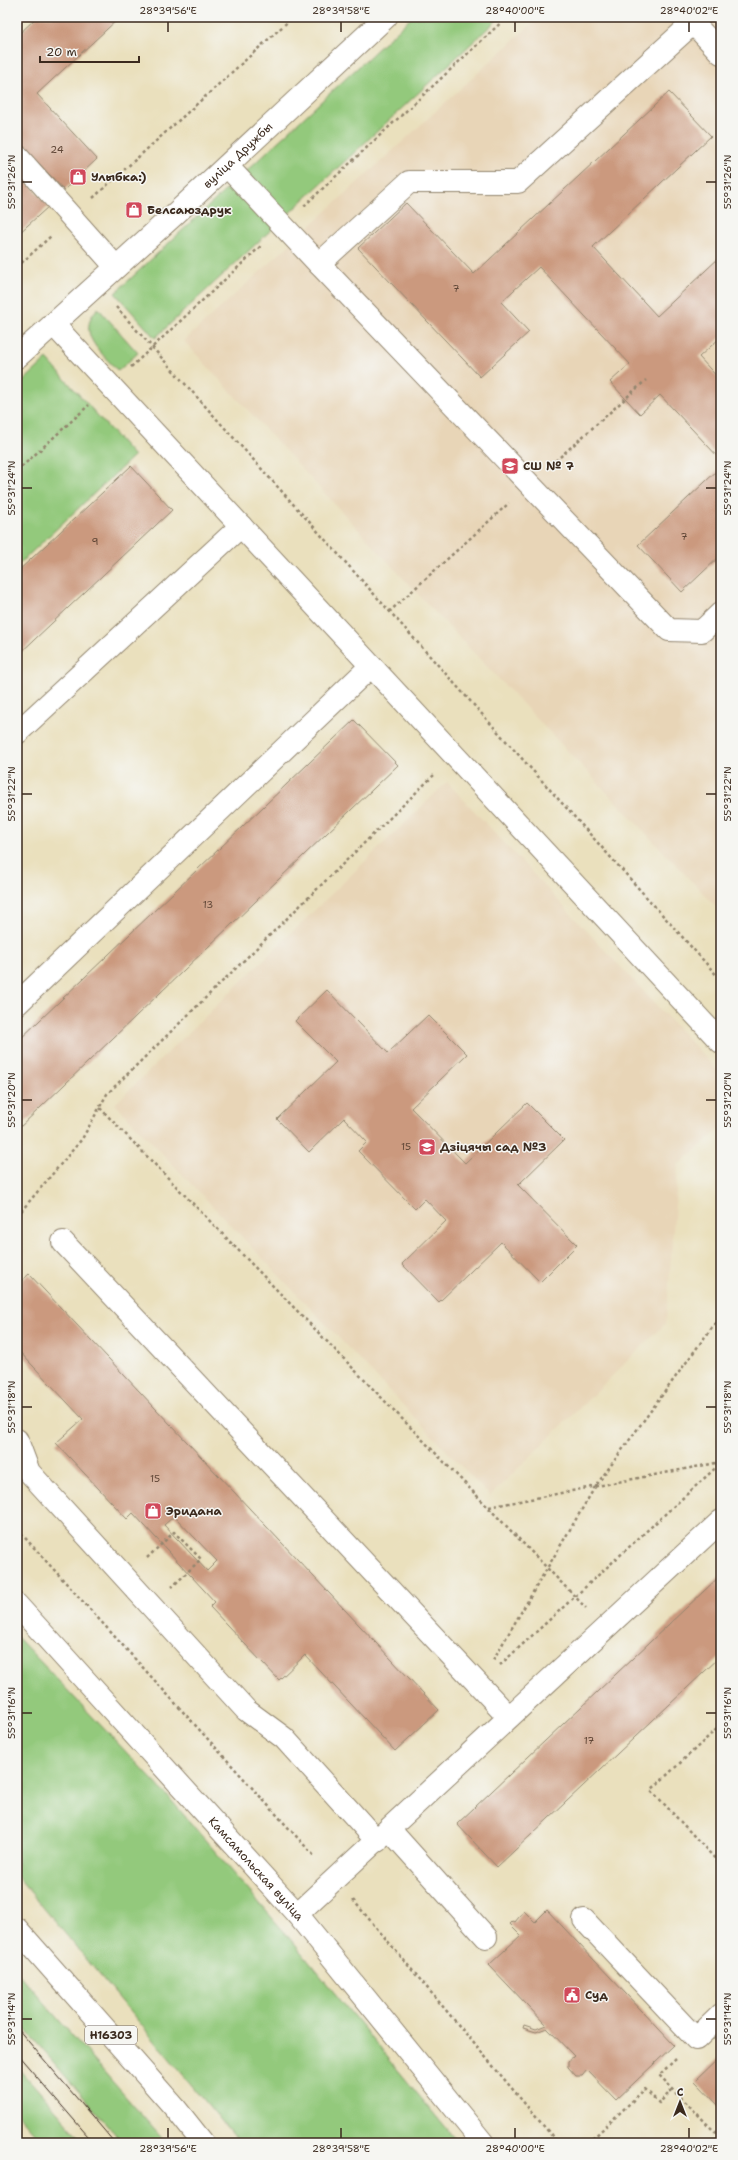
<svg xmlns="http://www.w3.org/2000/svg" width="738" height="2160" viewBox="0 0 738 2160" font-family="'Shantell Sans',sans-serif">
	<rect width="100%" height="100%" fill="#f6f6f2"/>
	<filter id="ink" filterUnits="userSpaceOnUse"><feTurbulence type="fractalNoise" baseFrequency=".025" numOctaves="2"/><feDisplacementMap in="SourceGraphic" scale="8" xChannelSelector="R" yChannelSelector="G"/><feConvolveMatrix kernelMatrix="1 2 1 2 8 2 1 2 1" color-interpolation-filters="sRGB"/></filter>
	<filter id="wash" filterUnits="userSpaceOnUse"><feTurbulence type="fractalNoise" baseFrequency=".012" numOctaves="4" result="noise"/><feDisplacementMap in="SourceGraphic" scale="16" xChannelSelector="R" yChannelSelector="G"/><feGaussianBlur stdDeviation="0.9" result="paint"/><feColorMatrix in="noise" values="0 0 0 0 0 0 0 0 0 0 0 0 0 0 0 0 0 1.4 0 .05"/><feComposite in="paint" operator="in"/></filter>
	<g filter="url(#wash)">
		<rect width="100%" height="100%" fill="#eae0bd"/>
		<!-- built -->
		<g fill="#e8d5b7">
			<polygon points="539,17 721,17 721,912 414,590 184,341"/>
			<polygon points="447,782 721,1074 721,1128 678,1165 666,1323 490,1496 115,1104"/>
		</g>
		<!-- green -->
		<g fill="#93c97b" stroke="#677a4c">
			<polygon points="412,17 500,17 155,338 115,293"/>
			<path d="M98,308L138,353L118,371C102,353 74,333 98,308Z"/>
			<polygon points="47,359 134,456 17,566 17,387"/>
			<polygon points="17,1637 165,1793 291,1940 458,2143 240,2143 17,1876"/>
			<polygon points="17,1972 166,2143 123,2143 17,2020"/>
			<polygon points="17,2066 85,2143 43,2143 17,2114"/>
		</g>
		<g id="blocks">
			<!-- building -->
			<g fill="#cb997e" fill-rule="evenodd">
				<polygon points="37,17 120,17 37,94 97,159 64,190 17,140 17,36"/>
				<polygon points="669,92 711,136 593,247 657,316 721,256 721,337 699,357 721,381 721,460 660,395 640,414 610,382 630,364 539,267 501,302 529,332 480,377 358,248 406,203 474,274"/>
				<polygon points="17,171 49,206 17,235"/>
				<polygon points="131,466 172,510 17,656 17,572"/>
				<polygon points="721,467 721,555 682,592 638,545"/>
				<polygon points="354,720 398,765 17,1130 17,1042"/>
				<polygon points="327,990 388,1053 428,1015 467,1054 411,1108 465,1163 527,1103 564,1140 518,1185 577,1245 540,1282 501,1242 439,1302 402,1264 446,1221 425,1199 415,1209 358,1151 367,1142 344,1118 309,1152 277,1119 336,1062 295,1021"/>
				<path d="M29,1274L439,1710L395,1751L305,1655L279,1680L210,1607L215,1602L133,1513L127,1519L56,1443L83,1419L17,1349V1285ZM174,1516L217,1561L207,1571L164,1525Z"/>
				<polygon points="721,1575 721,1656 497,1867 457,1824"/>
				<polygon points="547,1910 674,2045 616,2100 587,2070 582,2076 576,2076 568,2067 568,2061 574,2056 547,2028 536,2032 523,2028 524,2025 536,2029 546,2025 489,1965 521,1935 510,1924 513,1921 515,1922 524,1911 535,1922"/>
				<polygon points="721,2056 721,2108 695,2081"/>
			</g>
		</g>
	</g>
	<g filter="url(#ink)">
		<use href="#blocks" fill-opacity="0" stroke="#92856e" stroke-width="1"/>
		<g fill="none" stroke-linecap="round" stroke-linejoin="round">
			<!-- minor casing -->
			<g stroke="#92856e" stroke-width="24">
				<g id="minor">
					<polyline points="693,23 721,53"/>
					<polyline points="17,156 116,267"/>
					<polyline points="227,166 319,264 409,182 518,182 693,23 687,17"/>
					<polyline points="319,264 669,630 702,631 721,613"/>
					<polyline points="53,324 721,1042"/>
					<path id="s1" d="M17,357L175,214L386,17"/>
					<polyline points="17,733 241,526"/>
					<polyline points="17,1004 371,666"/>
					<polyline points="63,1242 509,1717"/>
					<polyline points="17,1440 29,1472 246,1710 284,1738 377,1841"/>
					<path id="s2" d="M17,1605L297,1914L483,2143"/>
					<polyline points="389,1829 486,1937"/>
					<polyline points="297,1914 721,1521"/>
					<polyline points="584,1920 696,2039 721,2015"/>
				</g>
			</g>
			<!-- major casing -->
			<g stroke="#92856e" stroke-width="24">
				<polyline id="major" points="17,1929 176,2109 203,2143"/>
			</g>
			<!-- path -->
			<g stroke="#92856e" stroke-width="2.5" stroke-dasharray="3 3" stroke-linecap="butt">
				<polyline points="93,198 293,17"/>
				<polyline points="304,206 507,17"/>
				<polyline points="17,267 51,236"/>
				<polyline points="116,307 721,980"/>
				<polyline points="131,367 262,245"/>
				<polyline points="551,465 646,380"/>
				<polyline points="17,471 89,405"/>
				<polyline points="389,612 509,503"/>
				<polyline points="100,1108 586,1608"/>
				<polyline points="17,1216 82,1139 107,1094 434,775"/>
				<polyline points="489,1507 721,1462"/>
				<polyline points="17,1529 315,1857"/>
				<polyline points="147,1558 174,1532 201,1559 172,1587"/>
				<polyline points="493,1660 595,1487 718,1319 721,1311"/>
				<polyline points="500,1665 721,1463"/>
				<polyline points="721,1725 651,1790 721,1865"/>
				<polyline points="353,1900 558,2143"/>
				<polyline points="676,2059 659,2075 721,2138"/>
				<polyline points="588,2143 645,2089 659,2103 673,2089"/>
			</g>
			<!-- minor -->
			<use href="#minor" stroke="#fff" stroke-width="22"/>
			<!-- major -->
			<use href="#major" stroke="#fff" stroke-width="22"/>
			<!-- tram -->
			<g stroke="#3b2a1e" stroke-width="1">
				<polyline points="17,2028 115,2143"/>
				<polyline points="17,2054 94,2143"/>
			</g>
		</g>
	</g>
	<!-- ticks -->
	<path fill="none" stroke="#3b2a1e" stroke-width="1.5" d="M168,22V32M341,22V32M515,22V32M689,22V32M22,182H32M706,182H716M22,488H32M706,488H716M22,794H32M706,794H716M22,1100H32M706,1100H716M22,1407H32M706,1407H716M22,1713H32M706,1713H716M22,2019H32M706,2019H716M168,2128V2138M341,2128V2138M515,2128V2138M689,2128V2138"/>
	<!-- icons -->
	<defs>
		<g id="shop-square" transform="scale(0.9)"><rect x="-9" y="-9" width="18" height="18" rx="4" fill="#d1495b" stroke="#f6f6f2"/><path d="M-5-2.5h2.3a2.7 3.5 0 0 1 5.4 0H5L5.5 6h-11ZM-1.5-2.5h3a1.5 2.3 0 0 0-3 0Z" fill="#fff"/></g>
		<g id="school-square" transform="scale(0.9)"><rect x="-9" y="-9" width="18" height="18" rx="4" fill="#d1495b" stroke="#f6f6f2"/><path d="M0-5L7-2L0 1L-7-2ZM-4 1L0 2.5L4 1V4Q0 6-4 4Z" fill="#fff"/></g>
		<g id="civic-square" transform="scale(0.9)"><rect x="-9" y="-9" width="18" height="18" rx="4" fill="#d1495b" stroke="#f6f6f2"/><path d="M-.6-6.5H3V-4.5H.6V-3L4-1V1h2V6H-6V1h2V-1L-.6-3ZM-1.2 2.5V6h2.4V2.5Z" fill="#fff"/></g>
	</defs>
	<g fill-rule="evenodd">
		<use href="#shop-square" x="78" y="177"/>
		<use href="#shop-square" x="134" y="210"/>
		<use href="#school-square" x="510" y="466"/>
		<use href="#school-square" x="427" y="1147"/>
		<use href="#shop-square" x="153" y="1511"/>
		<use href="#civic-square" x="572" y="1995"/>
	</g>
	<g text-anchor="middle" dominant-baseline="central" stroke-width="3" stroke-linejoin="round" paint-order="stroke">
		<!-- number labels -->
		<g font-size="10" fill="#5f4636">
			<text x="57" y="149">24</text>
			<text x="456" y="288">7</text>
			<text x="684" y="536">7</text>
			<text x="95" y="541">9</text>
			<text x="208" y="904">13</text>
			<text x="406" y="1146">15</text>
			<text x="155" y="1478">15</text>
			<text x="589" y="1740">17</text>
		</g>
		<!-- shield labels -->
		<rect fill="#f6f6f2" stroke="#73675e" stroke-width="1" x="85" y="2026" width="52" height="18" rx="3"/>
		<g font-size="11" font-weight="bold" fill="#3b2a1e">
			<text x="111" y="2035">Н16303</text>
		</g>
		<!-- street labels -->
		<g font-size="12" fill="#3b2a1e" stroke="#f6f6f2">
			<text stroke="none"><textPath href="#s1" startOffset="299">вуліца Дружбы</textPath></text>
			<text stroke="none"><textPath href="#s2" startOffset="356">Камсамольская вуліца</textPath></text>
		</g>
		<!-- poi labels -->
		<g font-size="12" font-weight="bold" fill="#3b2a1e" stroke="#f6f6f2" text-anchor="start">
			<text x="91" y="177">Улыбка:)</text>
			<text x="147" y="210">Белсаюздрук</text>
			<text x="523" y="466">СШ № 7</text>
			<text x="440" y="1147">Дзіцячы сад №3</text>
			<text x="166" y="1511">Эридана</text>
			<text x="585" y="1995">Суд</text>
		</g>
	</g>
	<!-- margin -->
	<rect width="738" height="2160" fill="none" stroke="#f6f6f2" stroke-width="44"/>
	<!-- north arrow -->
	<g transform="translate(680 2102)" stroke="#f6f6f2" stroke-width="3" paint-order="stroke">
	<path d="M0-3L7 15L0 10L-7 15Z" fill="#3b2a1e"/>
	<text y="-6" font-size="11" font-weight="bold" text-anchor="middle" fill="#3b2a1e">С</text>
	</g>
	<!-- scale -->
	<path d="M40 56v6h99v-6" fill="none" stroke="#3b2a1e" stroke-width="2"/>
	<text x="46" y="56" font-size="12" fill="#3b2a1e" stroke="#f6f6f2" stroke-width="3" paint-order="stroke">20 m</text>
	<rect x="22" y="22" width="694" height="2116" fill="none" stroke="#3b2a1e" stroke-width="1.5"/>
	<g font-size="10" text-anchor="middle" fill="#3b2a1e">
		<text x="168" y="14">28°39'56"E</text>
		<text x="341" y="14">28°39'58"E</text>
		<text x="515" y="14">28°40'00"E</text>
		<text x="689" y="14">28°40'02"E</text>
		<text transform="translate(11 182) rotate(-90)" y="4">55°31'26"N</text>
		<text transform="translate(727 182) rotate(-90)" y="4">55°31'26"N</text>
		<text transform="translate(11 488) rotate(-90)" y="4">55°31'24"N</text>
		<text transform="translate(727 488) rotate(-90)" y="4">55°31'24"N</text>
		<text transform="translate(11 794) rotate(-90)" y="4">55°31'22"N</text>
		<text transform="translate(727 794) rotate(-90)" y="4">55°31'22"N</text>
		<text transform="translate(11 1100) rotate(-90)" y="4">55°31'20"N</text>
		<text transform="translate(727 1100) rotate(-90)" y="4">55°31'20"N</text>
		<text transform="translate(11 1407) rotate(-90)" y="4">55°31'18"N</text>
		<text transform="translate(727 1407) rotate(-90)" y="4">55°31'18"N</text>
		<text transform="translate(11 1713) rotate(-90)" y="4">55°31'16"N</text>
		<text transform="translate(727 1713) rotate(-90)" y="4">55°31'16"N</text>
		<text transform="translate(11 2019) rotate(-90)" y="4">55°31'14"N</text>
		<text transform="translate(727 2019) rotate(-90)" y="4">55°31'14"N</text>
		<text x="168" y="2152">28°39'56"E</text>
		<text x="341" y="2152">28°39'58"E</text>
		<text x="515" y="2152">28°40'00"E</text>
		<text x="689" y="2152">28°40'02"E</text>
	</g>
</svg>
